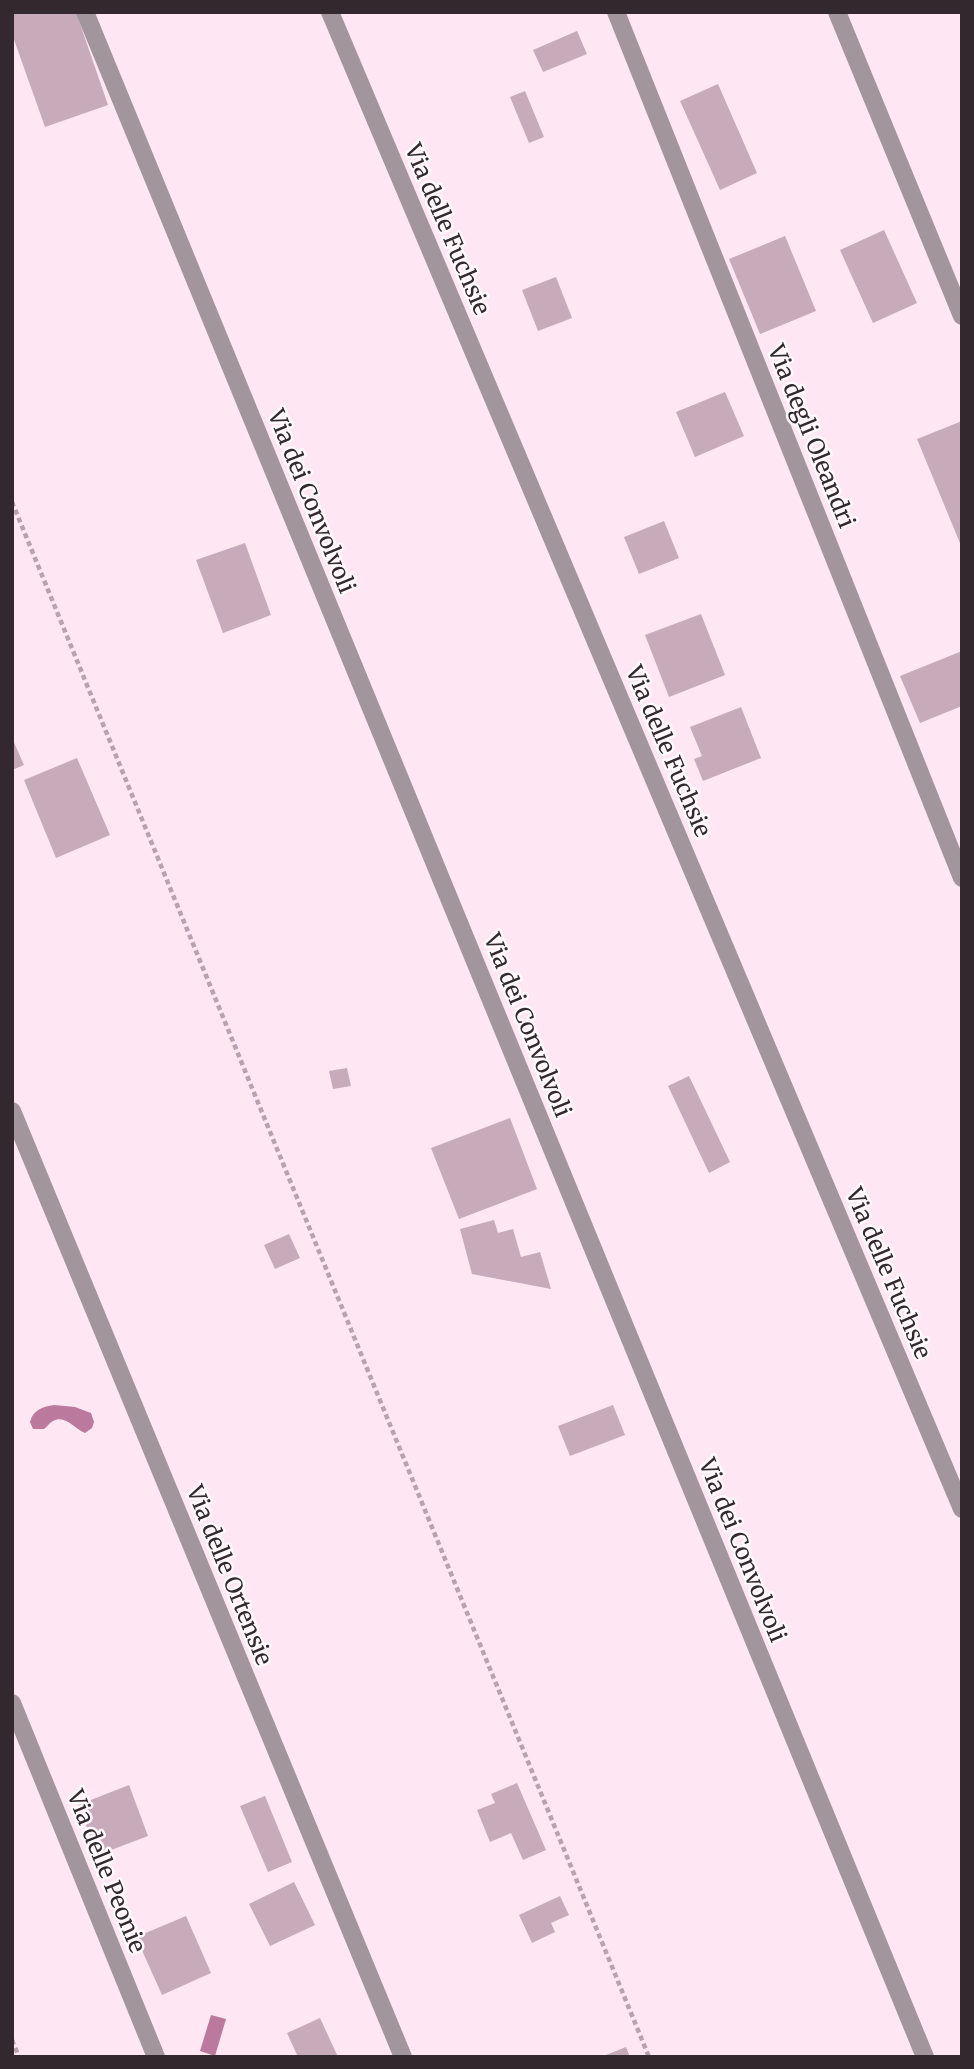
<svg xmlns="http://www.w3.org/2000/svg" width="974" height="2069" viewBox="0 0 974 2069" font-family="Merriweather,serif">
	<rect width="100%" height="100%" fill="#fee6f2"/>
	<!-- water -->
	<g fill="#bb799d">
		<path d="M54,1405L75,1407L91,1413L94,1422L92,1428L85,1433C75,1429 65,1414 53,1421C49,1423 47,1427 44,1429H33L30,1422C33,1410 42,1407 54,1405Z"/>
		<polygon points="211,2015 226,2019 215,2056 200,2051"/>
	</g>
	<!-- building -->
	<g fill="#c7abba">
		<polygon points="12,12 76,12 108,105 45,127 12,34"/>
		<polygon points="577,31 587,54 543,72 533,50"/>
		<polygon points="718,84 757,173 720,190 680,101"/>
		<polygon points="525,91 544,137 529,143 510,97"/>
		<polygon points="884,230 917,303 873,323 840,250"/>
		<polygon points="785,236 816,311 760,334 729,259"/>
		<polygon points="556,277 572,318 538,331 522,290"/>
		<polygon points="725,392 744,436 695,457 676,412"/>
		<polygon points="962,421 962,548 917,439"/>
		<polygon points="664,521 679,558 639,574 624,537"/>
		<polygon points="245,543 271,615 223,633 196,560"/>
		<polygon points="701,614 725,675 669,697 645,635"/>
		<polygon points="962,651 962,706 920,723 900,676"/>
		<polygon points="741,707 761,758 703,781 694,759 702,756 690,727"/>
		<polygon points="12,738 24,765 12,770"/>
		<polygon points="77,758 110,835 56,858 24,780"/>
		<polygon points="347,1068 351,1086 333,1089 329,1071"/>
		<polygon points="689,1076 730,1162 709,1173 668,1086"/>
		<polygon points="510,1118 537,1189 459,1219 431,1148"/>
		<polygon points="494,1220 498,1233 513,1229 521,1257 540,1252 551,1289 472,1274 460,1229"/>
		<polygon points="289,1234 300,1258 275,1269 264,1245"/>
		<polygon points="613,1405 625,1435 570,1456 558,1426"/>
		<polygon points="517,1783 546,1850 523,1860 511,1833 490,1842 477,1810 495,1803 491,1794"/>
		<polygon points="129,1785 148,1836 98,1855 78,1805"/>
		<polygon points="265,1796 292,1862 268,1872 240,1806"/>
		<polygon points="294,1882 315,1925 270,1946 249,1904"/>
		<polygon points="560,1896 569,1915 551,1923 555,1932 532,1943 519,1915"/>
		<polygon points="186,1916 211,1973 162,1995 136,1937"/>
		<polygon points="320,2018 338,2057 298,2057 287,2033"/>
		<polygon points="626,2047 630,2057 601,2057"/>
	</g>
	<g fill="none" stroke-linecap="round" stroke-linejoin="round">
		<!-- path -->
		<g stroke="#b6a3ad" stroke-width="4.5" stroke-dasharray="5 3.5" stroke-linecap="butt">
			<polyline points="12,502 649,2057"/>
			<polyline points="12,2040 19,2057"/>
		</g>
		<!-- minor -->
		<g stroke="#a2969c" stroke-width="18">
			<polyline points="85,12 925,2057"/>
			<polyline points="330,12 962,1509"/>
			<polyline points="616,12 962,878"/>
			<polyline points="837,12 962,316"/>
			<polyline points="12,1111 403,2057"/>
			<polyline points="12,1703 156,2057"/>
		</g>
	</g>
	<g text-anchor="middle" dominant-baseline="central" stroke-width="5" stroke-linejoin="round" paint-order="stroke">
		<!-- street labels -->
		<g font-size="23" fill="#32282d" stroke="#fff9fc">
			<text transform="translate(448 229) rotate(67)">Via delle Fuchsie</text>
			<text transform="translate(812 436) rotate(68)">Via degli Oleandri</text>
			<text transform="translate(312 501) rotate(68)">Via dei Convolvoli</text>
			<text transform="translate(669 751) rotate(67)">Via delle Fuchsie</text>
			<text transform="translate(528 1025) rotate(68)">Via dei Convolvoli</text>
			<text transform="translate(889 1273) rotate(67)">Via delle Fuchsie</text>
			<text transform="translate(743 1550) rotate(68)">Via dei Convolvoli</text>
			<text transform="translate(230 1575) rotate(68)">Via delle Ortensie</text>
			<text transform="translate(107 1871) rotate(68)">Via delle Peonie</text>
		</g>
	</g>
	<!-- border -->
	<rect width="974" height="2069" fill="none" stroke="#32282d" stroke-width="28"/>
</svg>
